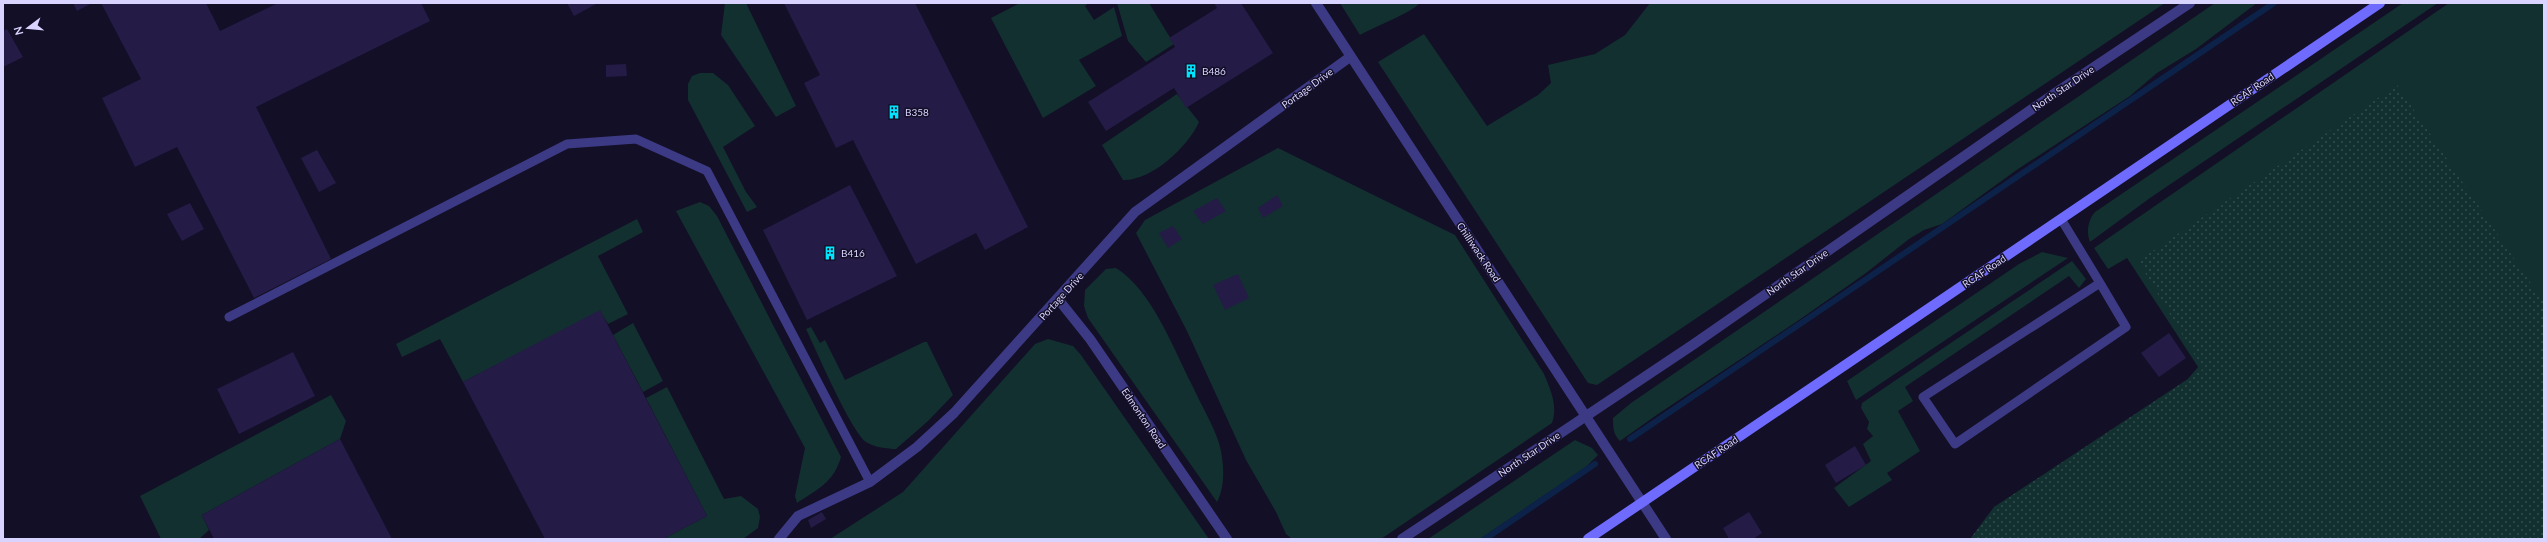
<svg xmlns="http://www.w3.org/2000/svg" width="2547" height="542" viewBox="0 0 2547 542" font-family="Lato,sans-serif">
	<defs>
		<pattern id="park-dots" width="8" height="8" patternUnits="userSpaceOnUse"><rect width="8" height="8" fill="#12302f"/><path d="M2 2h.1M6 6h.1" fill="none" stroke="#344d4e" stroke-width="1.8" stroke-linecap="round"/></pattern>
	</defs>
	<rect width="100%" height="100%" fill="#130f26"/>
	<!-- green -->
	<g fill="#12302f">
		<polygon points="725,3 746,3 796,106 776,117 721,35"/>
		<polygon points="1020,3 1089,3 1085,6 1094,20 1114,7 1122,36 1079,60 1096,86 1043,118 991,18"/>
		<polygon points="1117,3 1149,3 1174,44 1146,62 1128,41"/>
		<path d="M1340,3H1420C1409,14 1376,26 1360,35Z"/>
		<polygon points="1650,3 2165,3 1597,385 1588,383 1378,62 1424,34 1487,126 1538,95 1551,83 1548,65 1595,54 1625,35"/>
		<path d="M2215,3H2257L2196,49L2157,73L2130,96L2018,169L1942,224L1924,230L1909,239L1866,273L1799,320L1658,414L1620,441C1613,434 1613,428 1613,418L1631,403Z"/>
		<path d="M2403,3H2438L2150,198L2090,242C2086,232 2088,220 2095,212Z"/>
		<polygon points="2449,3 2544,3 2544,539 2039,539 2164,407 2198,367 2127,258 2108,269 2094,248"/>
		<polygon points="700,73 713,73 728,85 755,126 723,147 746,192 757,207 747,212 688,100 688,84 692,76"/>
		<path d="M1177,94L1199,122C1188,147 1151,181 1123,180L1102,145Z"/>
		<path d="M1278,148L1455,235L1544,374C1551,390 1558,407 1552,423L1381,539H1292L1286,534L1276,512L1246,460L1187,331L1136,233L1145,220Z"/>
		<path d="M700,202L709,206L717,216L841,457C834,482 817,490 797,503L795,496L805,448L676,211Z"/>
		<polygon points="637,219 643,232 598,256 628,314 608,324 600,311 463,382 440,339 402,357 396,344"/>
		<polygon points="2042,252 2068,258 1856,400 1847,381 2019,264"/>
		<polygon points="2072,261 2086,279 2079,288 2069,276 1905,387 1913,401 1898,411 1920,451 1887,473 1892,480 1849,507 1834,488 1871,461 1863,444 1873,436 1867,429 1869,422 1861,408 1862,403"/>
		<path d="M1116,268C1152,290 1174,350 1193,387C1201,405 1213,424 1219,443C1224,461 1226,486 1217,502L1088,318L1084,306L1085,290L1106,269Z"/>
		<polygon points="633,323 663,381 643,392 613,335"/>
		<path d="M811,327L820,343L825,340L845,380L924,342H927L953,395L928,421L896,449C887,449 874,447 866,442C851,431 816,350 806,329Z"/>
		<polygon points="1048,339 1073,346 1081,355 1209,539 830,539 903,492 1035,344"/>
		<polygon points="667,387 724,499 741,496 758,509 760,517 758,528 743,539 663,539 707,516 646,398"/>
		<polygon points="331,395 346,421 340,439 202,515 209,530 199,539 161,539 140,496"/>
		<polygon points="1575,440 1592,448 1598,455 1586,467 1480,539 1428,539"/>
	</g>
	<!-- park -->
	<polygon fill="url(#park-dots)" points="2397,85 2544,303 2544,539 1970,539 1994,507 2203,369 2138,261"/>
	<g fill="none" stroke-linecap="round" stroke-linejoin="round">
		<!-- stream -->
		<g stroke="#0c2248" stroke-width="6">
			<polyline points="1630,439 2274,3"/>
			<polyline points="1485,539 1595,464"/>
		</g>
	</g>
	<!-- building -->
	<g fill="#241b47">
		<polygon points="73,3 92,3 77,11"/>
		<polygon points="101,3 206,3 220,31 278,3 421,3 430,21 256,107 331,259 254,298 177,147 135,167 102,98 141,79"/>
		<polygon points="567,3 598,3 574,16"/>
		<polygon points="784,3 915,3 1028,227 985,250 976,233 916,264 853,140 836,148 804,83 820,75"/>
		<polygon points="1214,3 1241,3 1273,53 1186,108 1174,88 1106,131 1088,102 1175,47 1169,38 1217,8"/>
		<polygon points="7,29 23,57 3,67 3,31"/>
		<polygon points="626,64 627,76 606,77 606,65"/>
		<polygon points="317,150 336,183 319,192 301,158"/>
		<polygon points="850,185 897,276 807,320 763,230"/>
		<polygon points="1277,195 1283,206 1263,218 1258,208"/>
		<polygon points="1217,198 1226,211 1203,224 1193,211"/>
		<polygon points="190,203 204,229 182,241 167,214"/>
		<polygon points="1173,226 1182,239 1168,248 1159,233"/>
		<polygon points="1238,274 1249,298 1225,310 1213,285"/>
		<polygon points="600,310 707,516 663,539 545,539 463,382"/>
		<polygon points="2169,333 2186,358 2159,377 2141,353"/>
		<polygon points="293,352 315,396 239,434 217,389"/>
		<polygon points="340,439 392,539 214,539 202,515"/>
		<polygon points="1855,446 1866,465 1836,483 1825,465"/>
		<polygon points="822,512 826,519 811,528 808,520"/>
		<polygon points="1749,512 1762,533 1753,539 1729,539 1723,528"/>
	</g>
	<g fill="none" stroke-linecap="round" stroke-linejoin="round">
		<!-- service -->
		<g stroke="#3d3a85" stroke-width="9">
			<polyline points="2061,219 2100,283 1923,397 1955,444 2126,327 2100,283"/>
			<polyline points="229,317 567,144 636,139 707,171 870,482"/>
		</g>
		<!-- minor -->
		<g stroke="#3d3a85" stroke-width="10">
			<polyline points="1316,3 1666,539"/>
			<polyline points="1058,299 1090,339 1227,539"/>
			<polyline points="779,539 798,516 870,482 917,447 954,413 1135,212 1350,57"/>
			<polyline points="1402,539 1694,344 2058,91 2190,3"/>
		</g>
		<!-- secondary -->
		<polyline stroke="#6f6bff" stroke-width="10" points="1588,539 2380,3"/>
	</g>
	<!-- icons -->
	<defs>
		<g id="building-bare" transform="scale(1.08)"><path d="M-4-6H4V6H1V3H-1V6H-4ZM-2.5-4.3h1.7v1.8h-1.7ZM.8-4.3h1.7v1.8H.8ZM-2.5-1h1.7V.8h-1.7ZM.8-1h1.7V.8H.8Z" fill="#00e5ff" stroke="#130f26" stroke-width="2.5" paint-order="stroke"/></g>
	</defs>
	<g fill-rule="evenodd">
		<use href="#building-bare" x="1191" y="71"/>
		<use href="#building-bare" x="894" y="112"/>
		<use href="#building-bare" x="830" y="253"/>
	</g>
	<g text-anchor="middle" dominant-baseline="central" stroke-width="3" stroke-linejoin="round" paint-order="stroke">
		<!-- poi labels -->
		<g font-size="10" fill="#d9d4ff" stroke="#130f26" text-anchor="start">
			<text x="1202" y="71">B486</text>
			<text x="905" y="112">B358</text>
			<text x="841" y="253">B416</text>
		</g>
		<!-- street labels -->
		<g font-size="10" fill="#d9d4ff" stroke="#130f26">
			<text transform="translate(1307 88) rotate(-36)">Portage Drive</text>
			<text transform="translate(2063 88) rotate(-34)">North Star Drive</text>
			<text transform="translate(2252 89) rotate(-34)">RCAF Road</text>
			<text transform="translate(1479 252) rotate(56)">Chilliwack Road</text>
			<text transform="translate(1984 271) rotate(-34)">RCAF Road</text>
			<text transform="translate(1797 272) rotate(-35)">North Star Drive</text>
			<text transform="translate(1061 296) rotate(-48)">Portage Drive</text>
			<text transform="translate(1144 418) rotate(56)">Edmonton Road</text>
			<text transform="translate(1716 452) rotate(-34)">RCAF Road</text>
			<text transform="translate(1529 454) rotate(-34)">North Star Drive</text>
		</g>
	</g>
	<!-- border -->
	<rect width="2547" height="542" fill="none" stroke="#d9d4ff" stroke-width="8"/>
	<!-- north arrow -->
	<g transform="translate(28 28) rotate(254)" stroke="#130f26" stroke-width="3" paint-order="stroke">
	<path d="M0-3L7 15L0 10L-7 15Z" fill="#d9d4ff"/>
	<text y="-6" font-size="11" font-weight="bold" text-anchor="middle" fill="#d9d4ff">N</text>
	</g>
</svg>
